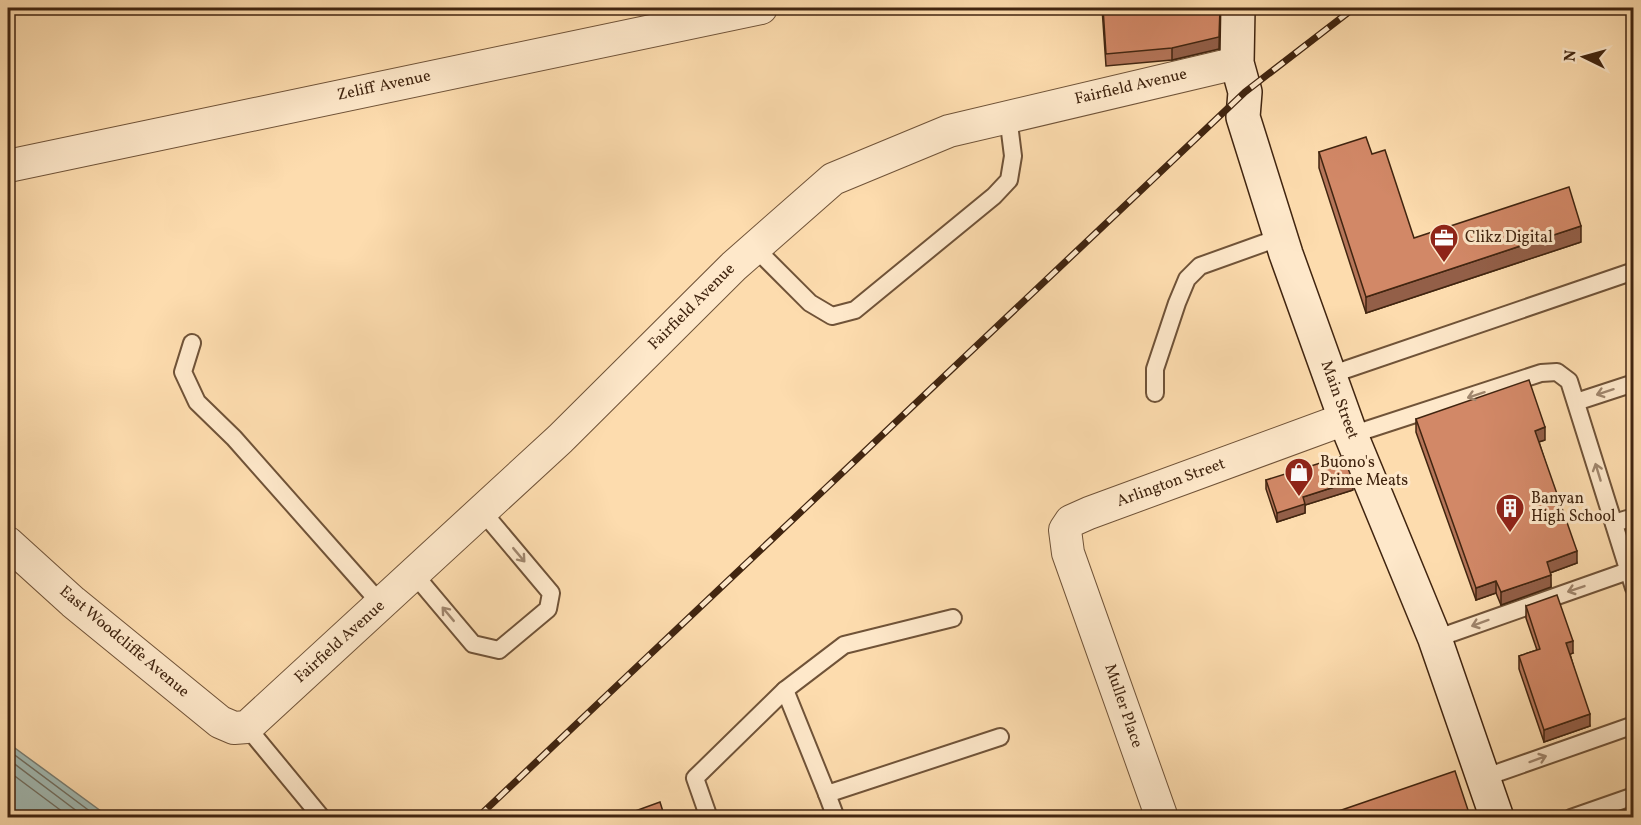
<svg xmlns="http://www.w3.org/2000/svg" width="1641" height="825" viewBox="0 0 1641 825" font-family="Vollkorn,serif">
	<rect width="100%" height="100%" fill="#fddcae"/>
	<filter id="stains"><feTurbulence type="fractalNoise" baseFrequency=".00333" numOctaves="4"/><feColorMatrix values="0 0 0 0 .2 0 0 0 0 .09 0 0 0 0 .02 0 0 0 .5 -.17"/></filter>
	<radialGradient id="worn" r=".72"><stop offset=".6" stop-color="#630" stop-opacity="0"/><stop offset="1" stop-color="#630" stop-opacity=".3"/></radialGradient>
	<!-- water -->
	<polygon fill="#a2bab3" stroke="#7b7e72" stroke-width="1.5" points="8,743 109,817 8,817"/>
	<g fill="none" stroke-linecap="round" stroke-linejoin="round">
		<!-- shore -->
		<g stroke="#727062" stroke-width="1.5">
			<polyline points="8,750 99,818"/>
			<polyline points="8,759 86,818"/>
			<polyline points="8,771 71,818"/>
		</g>
		<!-- service casing -->
		<g stroke="#705338" stroke-width="20">
			<g id="service">
				<polyline points="754,247 810,303 832,316 855,310 994,196 1009,180 1013,156 1008,116"/>
				<polyline points="192,343 183,372 197,402 234,438 381,604"/>
				<polyline points="1330,375 1634,271"/>
				<polyline points="1155,393 1155,369 1177,303 1187,279 1200,266 1281,237"/>
				<polyline points="1576,402 1634,383"/>
				<polyline points="1351,435 1541,373 1557,372 1569,381 1634,588"/>
				<polyline points="1614,523 1634,517"/>
				<polyline points="414,574 473,644 499,650 548,609 551,593 482,511"/>
				<polyline points="1435,639 1628,571"/>
				<polyline points="785,690 844,645 953,618"/>
				<polyline points="247,727 322,818"/>
				<polyline points="1483,778 1634,725"/>
				<polyline points="827,794 836,818"/>
				<polyline points="709,818 695,778 785,690 827,794 1000,737"/>
				<polyline points="1571,818 1634,796"/>
			</g>
		</g>
		<!-- minor casing -->
		<g stroke="#705338" stroke-width="34">
			<g id="minor">
				<polyline points="8,166 761,8"/>
				<polyline points="8,543 73,602 220,722 234,728 247,727 560,439 734,266 833,179 949,131 1237,63"/>
				<polyline points="1162,818 1068,553 1065,530 1071,521 1089,513 1345,419"/>
			</g>
		</g>
		<!-- secondary casing -->
		<g stroke="#412510" stroke-width="36">
			<polyline id="secondary" points="1238,8 1237,63 1245,92 1243,117 1286,254 1351,435 1435,639 1497,818"/>
		</g>
		<!-- service -->
		<use href="#service" stroke="#fee8ca" stroke-width="16"/>
		<!-- minor -->
		<use href="#minor" stroke="#fee8ca" stroke-width="32"/>
		<!-- secondary -->
		<use href="#secondary" stroke="#fee8ca" stroke-width="33"/>
		<!-- rail casing -->
		<g stroke="#412510" stroke-width="7">
			<polyline id="rail" points="477,818 1245,92 1354,8"/>
		</g>
		<!-- rail -->
		<use href="#rail" stroke="#fee8ca" stroke-width="4.5" stroke-dasharray="14" stroke-linecap="butt"/>
	</g>
	<!-- wall -->
	<g fill="#b57559" stroke="#412510" stroke-width="1.5">
		<polygon points="1102,8 1220,8 1219,49 1172,60 1106,66"/>
		<polygon points="1319,152 1372,154 1414,238 1581,242 1366,313 1319,168"/>
		<polygon points="1416,419 1545,440 1539,442 1577,563 1550,573 1551,587 1501,605 1496,593 1476,600 1416,432"/>
		<polygon points="1266,480 1353,490 1305,505 1305,513 1277,522 1266,489"/>
		<polygon points="1526,606 1573,653 1570,654 1590,726 1544,742 1519,669 1519,656 1537,650 1526,618"/>
	</g>
	<!-- shaded-wall -->
	<g fill="#935f48" stroke="#412510" stroke-width="1.5">
		<polygon points="1220,8 1219,49 1172,60 1172,48"/>
		<polygon points="1581,226 1581,242 1366,313 1366,297"/>
		<polygon points="1545,427 1545,440 1535,443 1535,431"/>
		<polygon points="1353,481 1353,490 1305,505 1305,513 1277,522 1277,513 1303,497"/>
		<polygon points="1577,551 1577,563 1547,574 1547,562"/>
		<polygon points="1551,575 1551,587 1501,605 1501,592"/>
		<polygon points="1496,581 1496,593 1476,600 1476,588"/>
		<polygon points="1573,641 1573,653 1566,656 1566,643"/>
		<polygon points="1590,714 1590,726 1544,742 1544,730"/>
		<polygon points="1469,813 1469,818 1455,818"/>
	</g>
	<!-- building -->
	<g fill="#d28867" stroke="#412510" stroke-width="1.5">
		<polygon points="1103,8 1220,8 1219,37 1172,48 1106,54"/>
		<polygon points="1366,137 1372,154 1385,150 1414,238 1569,187 1581,226 1366,297 1319,152"/>
		<polygon points="1529,380 1545,427 1535,431 1577,551 1547,562 1551,575 1501,592 1496,581 1476,588 1416,419"/>
		<polygon points="1343,456 1353,481 1303,497 1305,504 1277,513 1266,480"/>
		<polygon points="1557,595 1573,641 1566,643 1590,714 1544,730 1519,656 1540,649 1526,606"/>
		<polygon points="1455,771 1469,813 1455,818 1332,818 1330,814"/>
		<polygon points="660,802 665,818 616,818"/>
		<polygon points="1606,814 1608,818 1595,818"/>
	</g>
	<!-- one-way arrows -->
	<defs><path id="oneway-shaft" d="M-6 0H5M1.5-3L5.5 0L1.5 3" fill="none" stroke-width="1.6" stroke-linecap="round" stroke-linejoin="round" transform="scale(1.5)"/></defs>
	<g stroke="#a0866d">
		<use href="#oneway-shaft" transform="translate(1605 392) rotate(162)"/>
		<use href="#oneway-shaft" transform="translate(1476 395) rotate(162)"/>
		<use href="#oneway-shaft" transform="translate(1598 472) rotate(-107)"/>
		<use href="#oneway-shaft" transform="translate(519 555) rotate(50)"/>
		<use href="#oneway-shaft" transform="translate(1576 589) rotate(161)"/>
		<use href="#oneway-shaft" transform="translate(448 614) rotate(-130)"/>
		<use href="#oneway-shaft" transform="translate(1480 623) rotate(160)"/>
		<use href="#oneway-shaft" transform="translate(1538 759) rotate(-20)"/>
	</g>
	<!-- icons -->
	<defs>
		<g id="office-pin" transform="scale(1.5)"><path d="M0 17L-7.5 6A9.5 9.5 0 1 1 7.5 6Z" fill="#8f2418" stroke="#fee8ca"/><path d="M-6-3h4V-5.5h4V-3h4V5H-6ZM-1-4.5V-3h2v-1.5ZM-6 0V1H6V0Z" fill="#fff"/></g>
		<g id="shop-pin" transform="scale(1.5)"><path d="M0 17L-7.5 6A9.5 9.5 0 1 1 7.5 6Z" fill="#8f2418" stroke="#fee8ca"/><path d="M-5-2.5h2.3a2.7 3.5 0 0 1 5.4 0H5L5.5 6h-11ZM-1.5-2.5h3a1.5 2.3 0 0 0-3 0Z" fill="#fff"/></g>
		<g id="building-pin" transform="scale(1.5)"><path d="M0 17L-7.5 6A9.5 9.5 0 1 1 7.5 6Z" fill="#8f2418" stroke="#fee8ca"/><path d="M-4-6H4V6H1V3H-1V6H-4ZM-2.5-4.3h1.7v1.8h-1.7ZM.8-4.3h1.7v1.8H.8ZM-2.5-1h1.7V.8h-1.7ZM.8-1h1.7V.8H.8Z" fill="#fff"/></g>
	</defs>
	<g fill-rule="evenodd">
		<use href="#office-pin" x="1444" y="238"/>
		<use href="#shop-pin" x="1299" y="472"/>
		<use href="#building-pin" x="1510" y="508"/>
	</g>
	<g text-anchor="middle" dominant-baseline="central" stroke-width="6" stroke-linejoin="round" paint-order="stroke">
		<!-- street labels -->
		<g font-size="16" fill="#412510" stroke="#fee8ca">
			<text transform="translate(384 86) rotate(-12)">Zeliff Avenue</text>
			<text transform="translate(1131 87) rotate(-13)">Fairfield Avenue</text>
			<text transform="translate(692 307) rotate(-45)">Fairfield Avenue</text>
			<text transform="translate(1339 400) rotate(70)">Main Street</text>
			<text transform="translate(1171 483) rotate(-20)">Arlington Street</text>
			<text transform="translate(124 642) rotate(40)">East Woodcliffe Avenue</text>
			<text transform="translate(340 642) rotate(-42)">Fairfield Avenue</text>
			<text transform="translate(1123 706) rotate(71)">Muller Place</text>
		</g>
		<!-- poi labels -->
		<g font-size="16" fill="#412510" stroke="#fee8ca" text-anchor="start">
			<text x="1465" y="238">Clikz Digital</text>
			<text x="1320" y="463">Buono's<tspan x="1320" dy="18">Prime Meats</tspan></text>
			<text x="1531" y="499">Banyan<tspan x="1531" dy="18">High School</tspan></text>
		</g>
	</g>
	<!-- margin -->
	<rect width="1641" height="825" fill="none" stroke="#fddcae" stroke-width="30"/>
	<rect x="9" y="9" width="1623" height="807" fill="none" stroke="#412510" stroke-width="3"/>
	<rect x="15" y="15" width="1611" height="795" fill="none" stroke="#412510" stroke-width="1.5"/>
	<!-- north arrow -->
	<g transform="translate(1584 57) rotate(275)" stroke="#fee8ca" stroke-width="4.5" paint-order="stroke">
	<path d="M0-4.5L10 22L0 15L-10 22Z" fill="#412510"/>
	<text y="-9" font-size="16" font-weight="bold" text-anchor="middle" fill="#412510">N</text>
	</g>
	<rect width="100%" height="100%" filter="url(#stains)"/>
	<rect width="100%" height="100%" fill="url(#worn)"/>
</svg>
